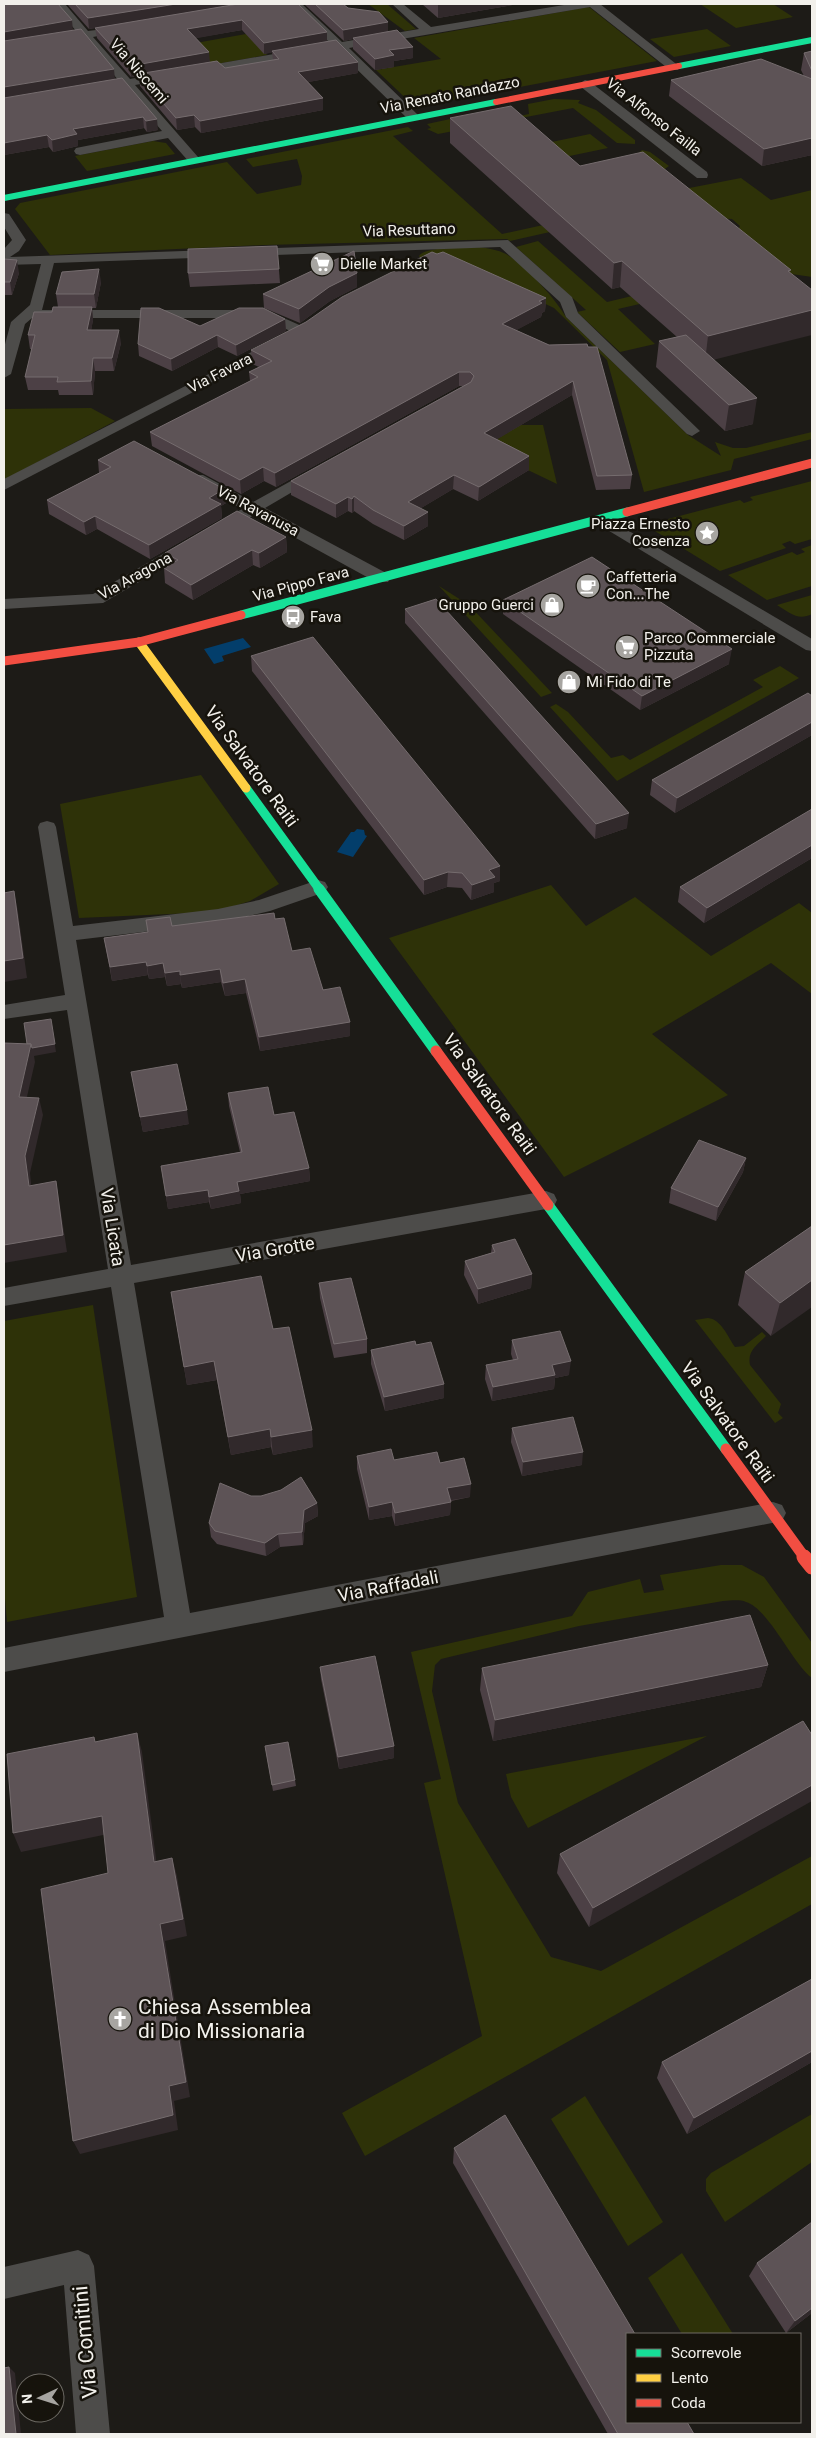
<svg xmlns="http://www.w3.org/2000/svg" width="816" height="2438" viewBox="0 0 816 2438" font-family="Roboto,sans-serif">
	<rect width="100%" height="100%" fill="#1d1b17"/>
	<!-- green -->
	<g fill="#2e3208">
		<polygon points="368,4 387,4 416,29 405,31"/>
		<polygon points="700,4 773,4 793,17 736,28"/>
		<polygon points="589,7 657,61 415,107 376,70 441,59 414,38"/>
		<polygon points="707,29 731,46 674,57 650,39"/>
		<polygon points="246,34 267,55 182,70 162,49"/>
		<polygon points="554,99 580,100 578,103 596,110 635,140 635,144 617,143 573,108 438,134 427,129 431,128 427,124 455,118 473,125 529,114 528,104"/>
		<polygon points="408,127 413,131 393,136 502,234 680,195 634,157 642,150 650,152 669,166 662,171 684,189 741,178 771,200 812,190 812,277 778,272 618,309 655,344 620,352 577,312 586,310 516,247 538,241 607,302 770,263 736,234 740,226 732,219 714,218 692,200 510,241 507,239 264,245 50,255 15,209 20,203 227,162 257,194 301,185 302,176 297,159 253,167 246,159"/>
		<polygon points="590,134 608,148 560,158 542,144"/>
		<polygon points="153,141 166,143 175,154 87,171 75,156"/>
		<path d="M479,247C488,248 498,250 506,254C524,264 556,299 566,317L688,435L721,456L715,442L733,448H746L812,432V439L734,459L731,470L644,492L607,360L554,308L446,257L424,263L419,256C425,246 467,248 479,247Z"/>
		<polygon points="91,408 115,421 4,480 4,409"/>
		<polygon points="520,425 543,425 557,484 482,448"/>
		<polygon points="812,481 812,539 795,544 790,541 782,544 786,548 720,571 650,528 653,523 740,500 744,503 753,500 750,497"/>
		<polygon points="812,545 812,586 767,600 728,575 792,552 797,555 805,552 801,549"/>
		<polygon points="439,586 469,605 552,693 541,697"/>
		<path d="M812,595V614C798,621 790,613 777,605Z"/>
		<polygon points="780,666 799,678 617,781 550,707 556,704 568,712 611,758 623,755 630,760 763,687 753,680"/>
		<polygon points="201,775 279,884 250,901 215,912 79,918 60,804"/>
		<polygon points="551,885 586,926 635,897 711,956 799,903 812,913 812,994 771,963 652,1034 728,1095 564,1177 389,938"/>
		<polygon points="93,1305 137,1597 7,1622 4,1587 4,1321"/>
		<path d="M708,1318C721,1319 728,1337 735,1347L744,1346L762,1332L766,1336C757,1345 747,1351 750,1365L781,1404L778,1413L783,1418L775,1423L695,1320Z"/>
		<path d="M721,1565H742L764,1577L812,1643V1678C792,1663 769,1609 746,1602C739,1599 730,1601 723,1601L579,1626L441,1659L435,1665L432,1691L458,1803L551,1957L601,1971L812,1856V1904L365,2156L342,2113L482,2036L424,1783L441,1779L411,1652L572,1616L588,1592L640,1579L644,1593L664,1590L660,1575Z"/>
		<polygon points="707,1736 528,1828 511,1797 506,1774"/>
		<polygon points="585,2096 663,2222 628,2246 551,2119"/>
		<polygon points="812,2114 812,2162 725,2222 706,2191 706,2179 711,2173"/>
		<polygon points="682,2253 733,2334 682,2334 648,2278"/>
	</g>
	<!-- water -->
	<g fill="#033e6b">
		<polygon points="243,638 251,647 222,656 224,661 214,664 204,649"/>
		<polygon points="357,829 364,830 365,835 367,836 353,857 337,852 351,832 354,832"/>
	</g>
	<g fill="none" stroke-linecap="round" stroke-linejoin="round">
		<!-- street -->
		<g fill="#4d4c4a" fill-rule="evenodd">
			<polygon points="53,4 65,4 88,31 129,26 129,30 93,37 130,79 331,44 291,4 302,4 342,42 419,29 392,4 403,4 431,27 570,4 600,4 680,67 678,70 670,70 590,7 349,48 417,114 419,117 417,120 409,120 337,50 135,85 198,157 200,160 198,163 190,163 168,138 80,155 76,154 74,151 76,148 162,131 124,87 92,91 90,88 92,85 119,81 83,38 4,51 4,45 77,32"/>
			<polygon points="585,80 589,81 707,172 708,175 707,178 697,178 581,87 579,84"/>
			<polygon points="4,213 9,214 26,240 19,251 10,257 508,240 572,297 578,313 700,431 692,436 687,434 566,317 560,302 500,247 54,263 42,310 266,310 306,328 308,331 306,334 296,334 264,318 32,318 25,324 11,374 4,378 4,348 11,322 30,305 41,264 4,265 4,249 12,240 4,227"/>
			<polygon points="279,338 286,342 284,345 4,490 4,479"/>
			<polygon points="318,466 326,471 323,474 265,508 388,574 390,578 388,582 376,582 254,515 103,603 4,609 4,599 93,594 242,509 191,481 189,478 191,475 203,475 253,502"/>
			<polygon points="602,515 812,639 812,651 806,650 596,523 594,520"/>
			<polygon points="47,821 54,823 56,827 73,926 218,909 259,900 318,880 325,882 328,887 325,892 270,911 218,923 76,940 131,1265 546,1191 554,1194 557,1200 554,1206 546,1209 134,1283 190,1613 773,1502 782,1505 786,1513 782,1521 4,1672 4,1648 164,1617 111,1287 4,1306 4,1288 108,1269 67,1010 4,1019 4,1005 65,995 38,827 40,823"/>
			<polygon points="78,2250 89,2255 94,2266 110,2434 76,2434 64,2285 4,2299 4,2267"/>
		</g>
		<!-- fast-far2 -->
		<g stroke="#16e098" stroke-width="6">
			<polyline points="679,66 812,40"/>
			<polyline points="4,198 496,102"/>
		</g>
		<!-- fast-far1 -->
		<g stroke="#16e098" stroke-width="9">
			<polyline points="241,615 627,512"/>
			<polyline points="246,788 320,890"/>
		</g>
		<!-- fast -->
		<g stroke="#16e098" stroke-width="11">
			<polyline points="319,889 436,1051"/>
			<polyline points="548,1205 726,1449"/>
		</g>
		<!-- slow -->
		<polyline stroke="#ffcf43" stroke-width="9" points="139,642 246,788"/>
		<!-- jam-far3 -->
		<polyline stroke="#f24e42" stroke-width="6" points="496,102 679,66"/>
		<!-- jam-far2 -->
		<g stroke="#f24e42" stroke-width="9">
			<polyline points="627,512 812,463"/>
			<polyline points="4,661 139,642 241,615"/>
		</g>
		<!-- jam-far1 -->
		<g stroke="#f24e42" stroke-width="11">
			<polyline points="436,1051 548,1205"/>
			<polyline points="726,1449 805,1558"/>
		</g>
		<!-- jam -->
		<polyline stroke="#f24e42" stroke-width="15" points="804,1557 812,1567"/>
	</g>
	<!-- wall -->
	<g fill="#4c4045" fill-rule="evenodd">
		<path d="M67,4H298L327,42L358,62V73L308,82L323,98V110L201,133L195,127L177,130L140,86L139,76L131,77L97,38L95,28L89,29ZM242,30L264,54L272,52L273,60L225,68L210,62L195,38Z"/>
		<polygon points="304,4 343,4 348,8 388,32 413,58 394,61 394,67 375,70 353,49 353,39 344,41"/>
		<polygon points="422,4 518,4 438,18"/>
		<polygon points="73,30 158,130 147,132 144,128 78,140 78,146 53,152 49,147 4,155"/>
		<polygon points="812,51 812,155 762,166 669,96 671,80 804,76 801,70 804,53"/>
		<polygon points="450,118 580,166 791,270 714,360 753,424 725,431 656,367 659,341 677,337 620,287 612,289 450,143"/>
		<polygon points="277,246 280,283 190,287 188,273"/>
		<polygon points="4,259 19,273 12,295 4,295"/>
		<polygon points="357,273 357,287 330,301 300,323 264,308 263,294"/>
		<polygon points="101,282 96,308 92,308 93,320 91,330 121,343 114,371 95,371 93,395 59,395 58,390 28,390 25,377 32,349 30,349 28,335 58,307 56,294"/>
		<polygon points="546,298 545,311 542,313 541,317 516,330 549,345 587,344 632,475 630,489 596,490 572,395 497,439 529,456 529,470 478,501 453,489 421,508 428,526 404,540 373,524 354,511 352,513 348,511 336,518 291,495 291,481 463,386 459,386 276,487 264,481 241,494 152,446 150,432 250,381 249,372 259,367 252,364 251,350"/>
		<polygon points="285,319 286,331 237,356 218,347 172,371 139,356 138,344 200,326"/>
		<polygon points="98,460 224,489 226,503 221,506 222,518 150,559 97,529 86,535 49,514 47,500 99,473"/>
		<polygon points="286,537 287,552 260,568 253,565 193,600 165,583 164,568 166,567 165,553"/>
		<polygon points="503,600 729,664 640,710 503,614"/>
		<polygon points="405,609 627,828 595,839 405,623"/>
		<polygon points="251,656 500,881 494,883 494,892 471,900 462,888 447,887 424,895 252,671"/>
		<polygon points="812,696 812,735 675,813 650,795 652,780"/>
		<polygon points="812,858 704,923 678,902 680,887"/>
		<polygon points="275,919 292,951 350,1022 350,1036 260,1051 246,993 225,996 221,982 182,988 181,984 167,986 165,977 149,979 148,975 112,981 104,938 148,932 146,920 172,926"/>
		<polygon points="131,1072 189,1124 143,1132"/>
		<polygon points="228,1093 274,1115 309,1168 310,1181 240,1194 241,1203 211,1209 209,1202 168,1209 161,1166 240,1152 229,1106"/>
		<polygon points="746,1158 743,1172 716,1221 669,1203 671,1188"/>
		<polygon points="812,1226 771,1336 738,1305 745,1272"/>
		<polygon points="492,1245 532,1274 531,1288 478,1304 464,1275 465,1261 491,1253"/>
		<polygon points="319,1283 367,1339 367,1353 334,1358 320,1298"/>
		<polygon points="171,1292 273,1329 313,1447 273,1455 271,1447 231,1455 217,1380 187,1385"/>
		<polygon points="512,1340 569,1375 555,1378 554,1389 492,1401 485,1379 486,1365 513,1360 511,1354"/>
		<polygon points="416,1345 444,1384 444,1398 385,1411 371,1364 371,1350"/>
		<polygon points="512,1428 582,1465 522,1476 511,1442"/>
		<polygon points="357,1456 394,1460 440,1463 470,1497 451,1501 450,1515 395,1526 392,1516 369,1520 357,1469"/>
		<polygon points="251,1496 317,1503 318,1516 305,1523 303,1545 280,1547 266,1556 217,1544 211,1537 209,1523"/>
		<polygon points="768,1665 761,1687 493,1741 480,1690 482,1668"/>
		<polygon points="320,1667 394,1758 339,1769 321,1679"/>
		<polygon points="812,1735 589,1927 557,1873 560,1854"/>
		<polygon points="265,1746 295,1780 296,1786 273,1791"/>
		<polygon points="812,1979 812,2062 687,2134 657,2078 662,2062"/>
		<polygon points="454,2148 694,2434 608,2434 453,2163"/>
		<polygon points="757,2263 812,2313 786,2333 749,2276"/>
	</g>
	<!-- shaded-wall -->
	<g fill="#31292b">
		<polygon points="176,4 242,4 89,29 88,18"/>
		<polygon points="438,4 518,4 438,18"/>
		<polygon points="72,20 73,31 4,43 4,32"/>
		<polygon points="242,20 242,30 187,40 187,29"/>
		<polygon points="388,22 388,33 353,38 353,39 344,41 343,30"/>
		<polygon points="327,32 327,43 264,54 264,43"/>
		<polygon points="413,47 413,58 394,61 394,67 375,70 375,59 389,50"/>
		<polygon points="209,52 210,63 131,77 130,66"/>
		<polygon points="358,62 358,73 298,84 298,72"/>
		<polygon points="114,69 115,80 4,98 4,87"/>
		<polygon points="323,98 323,110 201,133 200,121"/>
		<polygon points="194,115 195,127 177,130 176,118"/>
		<polygon points="143,117 144,128 78,140 78,146 53,152 52,140 73,129"/>
		<polygon points="157,119 158,130 147,132 146,121"/>
		<polygon points="47,135 49,147 4,155 4,143"/>
		<polygon points="812,138 812,155 762,166 764,149"/>
		<polygon points="17,260 19,273 12,295 10,282"/>
		<polygon points="622,261 620,287 612,289 614,263"/>
		<polygon points="99,269 101,282 96,308 94,294"/>
		<polygon points="357,273 357,287 330,301 300,323 299,309 329,287"/>
		<polygon points="546,298 545,311 542,313 541,317 502,338 502,324"/>
		<polygon points="92,307 93,320 89,343 87,330"/>
		<polygon points="812,310 812,335 705,362 708,336"/>
		<polygon points="285,319 286,331 237,356 236,345"/>
		<polygon points="119,330 121,343 114,371 112,358"/>
		<polygon points="217,335 218,347 172,371 171,359"/>
		<polygon points="93,358 95,371 93,395 91,381"/>
		<polygon points="459,372 459,386 276,487 275,473"/>
		<polygon points="573,381 572,395 484,447 484,433"/>
		<polygon points="757,398 753,424 725,431 729,405"/>
		<polygon points="529,456 529,470 478,501 479,487"/>
		<polygon points="263,467 264,481 241,494 240,480"/>
		<polygon points="454,475 453,489 408,516 408,502"/>
		<polygon points="224,489 226,503 221,506 222,518 150,559 149,545 209,498"/>
		<polygon points="354,496 354,511 352,513 352,499"/>
		<polygon points="348,497 348,511 336,518 336,504"/>
		<polygon points="428,512 428,526 404,540 404,526"/>
		<polygon points="95,516 97,529 86,535 84,522"/>
		<polygon points="286,537 287,552 260,568 259,553"/>
		<polygon points="252,550 253,565 193,600 191,585"/>
		<polygon points="732,649 729,664 640,710 642,696"/>
		<polygon points="812,722 812,735 675,813 677,798"/>
		<polygon points="629,813 627,828 595,839 596,824"/>
		<polygon points="812,845 812,858 704,923 707,908"/>
		<polygon points="500,866 500,881 494,883 494,892 471,900 472,885 489,870"/>
		<polygon points="448,872 447,887 424,895 424,880"/>
		<polygon points="14,891 18,912 27,978 4,982 4,961"/>
		<polygon points="146,962 148,975 112,981 110,967"/>
		<polygon points="163,963 165,977 149,979 147,966"/>
		<polygon points="220,969 221,982 182,988 180,975"/>
		<polygon points="180,971 181,984 167,986 165,973"/>
		<polygon points="245,979 246,993 225,996 223,983"/>
		<polygon points="350,1022 350,1036 260,1051 259,1037"/>
		<polygon points="52,1026 56,1052 34,1056 35,1062 23,1114 19,1097 31,1044"/>
		<polygon points="39,1098 43,1115 30,1173 33,1203 29,1186 25,1156"/>
		<polygon points="187,1110 189,1124 143,1132 140,1117"/>
		<polygon points="746,1158 743,1172 716,1221 718,1207"/>
		<polygon points="309,1168 310,1181 240,1194 241,1203 211,1209 209,1197 237,1182"/>
		<polygon points="56,1181 59,1199 67,1252 4,1263 4,1245"/>
		<polygon points="208,1190 209,1202 168,1209 166,1196"/>
		<polygon points="532,1274 531,1288 478,1304 478,1289"/>
		<polygon points="812,1280 812,1307 771,1336 780,1303"/>
		<polygon points="214,1361 217,1380 187,1385 184,1367"/>
		<polygon points="571,1361 569,1375 555,1378 554,1389 492,1401 493,1387 552,1365"/>
		<polygon points="444,1384 444,1398 385,1411 384,1397"/>
		<polygon points="270,1429 271,1447 231,1455 228,1437"/>
		<polygon points="312,1430 313,1447 273,1455 271,1437"/>
		<polygon points="583,1452 582,1465 522,1476 523,1462"/>
		<polygon points="471,1484 470,1497 446,1501 447,1488"/>
		<polygon points="392,1502 392,1516 369,1520 369,1507"/>
		<polygon points="451,1502 450,1515 395,1526 395,1513"/>
		<polygon points="317,1503 318,1516 305,1523 303,1545 302,1532 304,1510"/>
		<polygon points="278,1534 280,1547 266,1556 265,1543"/>
		<polygon points="768,1665 761,1687 493,1741 495,1720"/>
		<polygon points="137,1733 142,1752 159,1881 154,1862"/>
		<polygon points="394,1746 394,1758 339,1769 338,1757"/>
		<polygon points="812,1785 812,1801 589,1927 593,1908"/>
		<polygon points="102,1816 108,1834 21,1852 13,1833"/>
		<polygon points="172,1858 177,1876 187,1936 165,1941 190,2097 174,2101 178,2130 80,2154 73,2141 169,2086 160,1924"/>
		<polygon points="812,2051 812,2062 687,2134 694,2118"/>
		<polygon points="812,2308 812,2313 786,2333 795,2321"/>
		<polygon points="9,2367 15,2373 21,2434 16,2434"/>
	</g>
	<!-- building -->
	<g fill="#5d5356" stroke="#756c6e">
		<polygon points="4,4 58,4 72,20 4,32"/>
		<polygon points="75,4 176,4 88,18"/>
		<polygon points="238,4 298,4 327,32 264,43 242,20 187,29 209,52 130,66 95,28"/>
		<polygon points="315,4 343,4 348,8 379,12 388,22 343,30"/>
		<polygon points="81,29 114,69 4,87 4,41"/>
		<polygon points="397,30 413,47 389,50 394,55 375,59 353,38"/>
		<polygon points="336,40 358,62 298,72 323,98 200,121 194,115 176,118 138,74 217,61 225,68 279,59 272,51"/>
		<polygon points="812,51 812,71 804,53"/>
		<polygon points="761,59 812,79 812,138 764,149 671,80"/>
		<polygon points="122,78 157,119 146,121 143,117 73,129 77,134 52,140 47,135 4,143 4,98"/>
		<polygon points="511,106 580,166 643,152 791,270 788,271 812,290 812,310 708,336 622,261 614,263 450,118"/>
		<polygon points="277,246 279,269 188,273 188,249"/>
		<polygon points="354,251 357,273 329,287 299,309 263,294"/>
		<polygon points="432,252 437,254 443,252 546,298 539,301 542,303 502,324 549,345 587,344 588,347 597,347 632,475 597,476 573,381 484,433 529,456 479,487 454,475 408,502 428,512 404,526 373,510 354,496 352,499 348,497 336,504 291,481 471,382 474,376 470,372 459,372 275,473 263,467 240,480 150,432 258,377 249,372 272,361 251,350 306,322 342,297"/>
		<polygon points="4,259 17,260 10,282 4,282"/>
		<polygon points="99,269 94,294 56,294 62,272"/>
		<polygon points="53,307 92,307 87,330 119,330 112,358 93,358 91,381 57,382 58,377 25,377 35,335 28,335 34,312 52,312"/>
		<polygon points="141,308 159,308 200,326 239,308 263,308 285,319 236,345 217,335 171,359 138,344"/>
		<polygon points="686,335 757,398 729,405 659,341"/>
		<polygon points="134,441 224,489 209,498 221,504 149,545 95,516 84,522 47,500 111,467 98,460"/>
		<polygon points="237,511 286,537 259,553 252,550 191,585 164,568 178,560 165,553"/>
		<polygon points="592,557 732,649 642,696 503,600"/>
		<polygon points="436,599 629,813 596,824 405,609"/>
		<polygon points="313,637 500,866 489,870 495,877 472,885 462,873 448,872 424,880 251,656"/>
		<polygon points="808,693 812,696 812,722 677,798 652,780"/>
		<polygon points="812,809 812,845 707,908 680,887"/>
		<polygon points="14,891 23,958 4,961 4,893"/>
		<polygon points="274,913 275,919 284,918 292,951 310,948 323,990 340,987 350,1022 259,1037 245,979 223,983 220,969 180,975 180,971 165,973 163,963 147,966 146,962 110,967 104,938 148,932 146,920 170,917 172,926"/>
		<polygon points="51,1019 55,1044 32,1048 31,1044 27,1044 24,1023"/>
		<polygon points="4,1043 31,1044 19,1097 39,1098 25,1156 29,1186 56,1181 63,1235 4,1245"/>
		<polygon points="177,1064 187,1110 140,1117 131,1072"/>
		<polygon points="268,1087 274,1115 294,1112 309,1168 237,1182 239,1191 209,1197 208,1190 166,1196 161,1166 242,1152 228,1093"/>
		<polygon points="699,1140 746,1158 718,1207 671,1188"/>
		<polygon points="812,1226 812,1280 780,1303 745,1272"/>
		<polygon points="515,1239 532,1274 478,1289 465,1261 495,1252 492,1245"/>
		<polygon points="261,1276 273,1329 289,1327 312,1430 271,1437 270,1429 228,1437 214,1361 184,1367 171,1292"/>
		<polygon points="351,1278 367,1339 334,1344 319,1283"/>
		<polygon points="560,1331 571,1361 552,1365 555,1375 493,1387 486,1365 518,1359 512,1340"/>
		<polygon points="415,1341 416,1345 431,1342 444,1384 384,1397 371,1350"/>
		<polygon points="573,1417 583,1452 523,1462 512,1428"/>
		<polygon points="391,1449 394,1460 437,1452 440,1463 464,1458 471,1484 447,1488 451,1502 395,1513 392,1502 369,1507 357,1456"/>
		<polygon points="301,1477 317,1503 304,1510 302,1532 278,1534 265,1543 215,1531 209,1523 220,1483 251,1496 261,1496 281,1490"/>
		<polygon points="750,1615 768,1665 495,1720 482,1668"/>
		<polygon points="375,1656 394,1746 338,1757 320,1667"/>
		<polygon points="803,1721 812,1735 812,1785 593,1908 560,1854"/>
		<polygon points="137,1733 154,1862 172,1858 183,1919 160,1924 186,2082 169,2086 173,2115 73,2141 41,1889 108,1873 102,1816 13,1833 7,1754 94,1737 95,1742"/>
		<polygon points="288,1742 295,1780 272,1785 265,1746"/>
		<polygon points="812,1979 812,2051 694,2118 662,2062"/>
		<polygon points="505,2115 635,2334 627,2334 627,2422 687,2422 694,2434 618,2434 454,2148"/>
		<polygon points="812,2222 812,2308 795,2321 757,2263"/>
		<polygon points="9,2367 16,2434 4,2434 4,2368"/>
	</g>
	<!-- icons -->
	<defs>
		<g id="supermarket-disc" transform="scale(1.25)"><circle r="9.5" fill="#a7a5a1" stroke="#16130c"/><path d="M-6-5.5h2.5l.6 2H6L4.5 2H-2.5L-4.4-4H-6ZM-1.5 3.2a1.3 1.3 0 1 0 .1 0ZM3 3.2a1.3 1.3 0 1 0 .1 0Z" fill="#fff"/></g>
		<g id="sight-disc" transform="scale(1.25)"><circle r="9.5" fill="#a7a5a1" stroke="#16130c"/><path d="M0-6L1.8-2.2L6-1.7L2.9 1.2L3.7 5.4L0 3.3L-3.7 5.4L-2.9 1.2L-6-1.7L-1.8-2.2Z" fill="#fff"/></g>
		<g id="cafe-disc" transform="scale(1.25)"><circle r="9.5" fill="#a7a5a1" stroke="#16130c"/><path d="M-5.5-4.5H6V0H3Q3 3.5 0 3.5H-2.5Q-5.5 3.5-5.5 0ZM3-3.2v2h1.7v-2ZM-6 4.5H4V6H-6Z" fill="#fff"/></g>
		<g id="shop-disc" transform="scale(1.25)"><circle r="9.5" fill="#a7a5a1" stroke="#16130c"/><path d="M-5-2.5h2.3a2.7 3.5 0 0 1 5.4 0H5L5.5 6h-11ZM-1.5-2.5h3a1.5 2.3 0 0 0-3 0Z" fill="#fff"/></g>
		<g id="bus-disc" transform="scale(1.25)"><circle r="9.5" fill="#a7a5a1" stroke="#16130c"/><path d="M-5-6H5V4H4V6H2V4H-2V6H-4V4H-5ZM-3.5-4V0h7V-4ZM-3.5 1.2v1.5H-2V1.2ZM2 1.2v1.5H3.5V1.2Z" fill="#fff"/></g>
		<g id="church-disc" transform="scale(1.25)"><circle r="9.5" fill="#a7a5a1" stroke="#16130c"/><path d="M-1.2-6h2.4v3.5h3.3v2.4h-3.3V6h-2.4V-.1h-3.3v-2.4h3.3Z" fill="#fff"/></g>
	</defs>
	<g fill-rule="evenodd">
		<use href="#supermarket-disc" x="322" y="264"/>
		<use href="#sight-disc" x="707" y="533"/>
		<use href="#cafe-disc" x="588" y="586"/>
		<use href="#shop-disc" x="552" y="605"/>
		<use href="#bus-disc" x="293" y="617"/>
		<use href="#supermarket-disc" x="627" y="647"/>
		<use href="#shop-disc" x="569" y="682"/>
		<use href="#church-disc" x="120" y="2019"/>
	</g>
	<g text-anchor="middle" dominant-baseline="central" stroke-width="5" stroke-linejoin="round" paint-order="stroke">
		<!-- far-street labels -->
		<g font-size="15" fill="#f2f0eb" stroke="#16130c">
			<text transform="translate(139 71) rotate(49)">Via Niscemi</text>
			<text transform="translate(450 95) rotate(-11)">Via Renato Randazzo</text>
			<text transform="translate(654 117) rotate(38)">Via Alfonso Failla</text>
			<text transform="translate(409 230) rotate(-2)">Via Resuttano</text>
			<text transform="translate(220 373) rotate(-27)">Via Favara</text>
			<text transform="translate(258 511) rotate(28)">Via Ravanusa</text>
			<text transform="translate(135 576) rotate(-29)">Via Aragona</text>
			<text transform="translate(301 584) rotate(-15)">Via Pippo Fava</text>
		</g>
		<!-- far-poi labels -->
		<g font-size="15" fill="#f2f0eb" stroke="#16130c" text-anchor="start">
			<text x="340" y="264">Dielle Market</text>
			<text x="690" y="524" text-anchor="end">Piazza Ernesto<tspan x="690" dy="17">Cosenza</tspan></text>
			<text x="606" y="577">Caffetteria<tspan x="606" dy="17">Con...The</tspan></text>
			<text x="534" y="605" text-anchor="end">Gruppo Guerci</text>
			<text x="310" y="617">Fava</text>
			<text x="644" y="638">Parco Commerciale<tspan x="644" dy="17">Pizzuta</tspan></text>
			<text x="586" y="682">Mi Fido di Te</text>
		</g>
		<!-- street labels -->
		<g font-size="18" fill="#f2f0eb" stroke="#16130c">
			<text transform="translate(252 766) rotate(54)">Via Salvatore Raiti</text>
			<text transform="translate(490 1094) rotate(54)">Via Salvatore Raiti</text>
			<text transform="translate(113 1227) rotate(81)">Via Licata</text>
			<text transform="translate(275 1249) rotate(-10)">Via Grotte</text>
			<text transform="translate(728 1422) rotate(54)">Via Salvatore Raiti</text>
			<text transform="translate(388 1586) rotate(-11)">Via Raffadali</text>
		</g>
		<!-- near-poi labels -->
		<g font-size="21" fill="#f2f0eb" stroke="#16130c" text-anchor="start">
			<text x="138" y="2007">Chiesa Assemblea<tspan x="138" dy="24">di Dio Missionaria</tspan></text>
		</g>
		<!-- near-street labels -->
		<g font-size="21" fill="#f2f0eb" stroke="#16130c">
			<text transform="translate(85 2342) rotate(-95)">Via Comitini</text>
		</g>
	</g>
	<!-- border -->
	<rect width="816" height="2438" fill="none" stroke="#f2f0eb" stroke-width="10"/>
	<!-- legend -->
	<rect x="626" y="2333" width="175" height="90" fill="#16130c" stroke="#6e6b65"/>
	<rect x="636" y="2349" width="25" height="8" fill="#16e098" stroke="#6e6b65"/>
	<text x="671" y="2358" font-size="15" fill="#f2f0eb">Scorrevole</text>
	<rect x="636" y="2374" width="25" height="8" fill="#ffcf43" stroke="#6e6b65"/>
	<text x="671" y="2383" font-size="15" fill="#f2f0eb">Lento</text>
	<rect x="636" y="2399" width="25" height="8" fill="#f24e42" stroke="#6e6b65"/>
	<text x="671" y="2408" font-size="15" fill="#f2f0eb">Coda</text>
	<!-- north arrow -->
	<g transform="translate(40 2398) rotate(266)"><circle r="24" fill="#16130c" stroke="#6e6b65"/>
	<path d="M0-4L9 19L0 12L-9 19Z" fill="#a7a5a1"/>
	<text y="-8" font-size="14" font-weight="bold" text-anchor="middle" fill="#f2f0eb">N</text>
	</g>
</svg>
